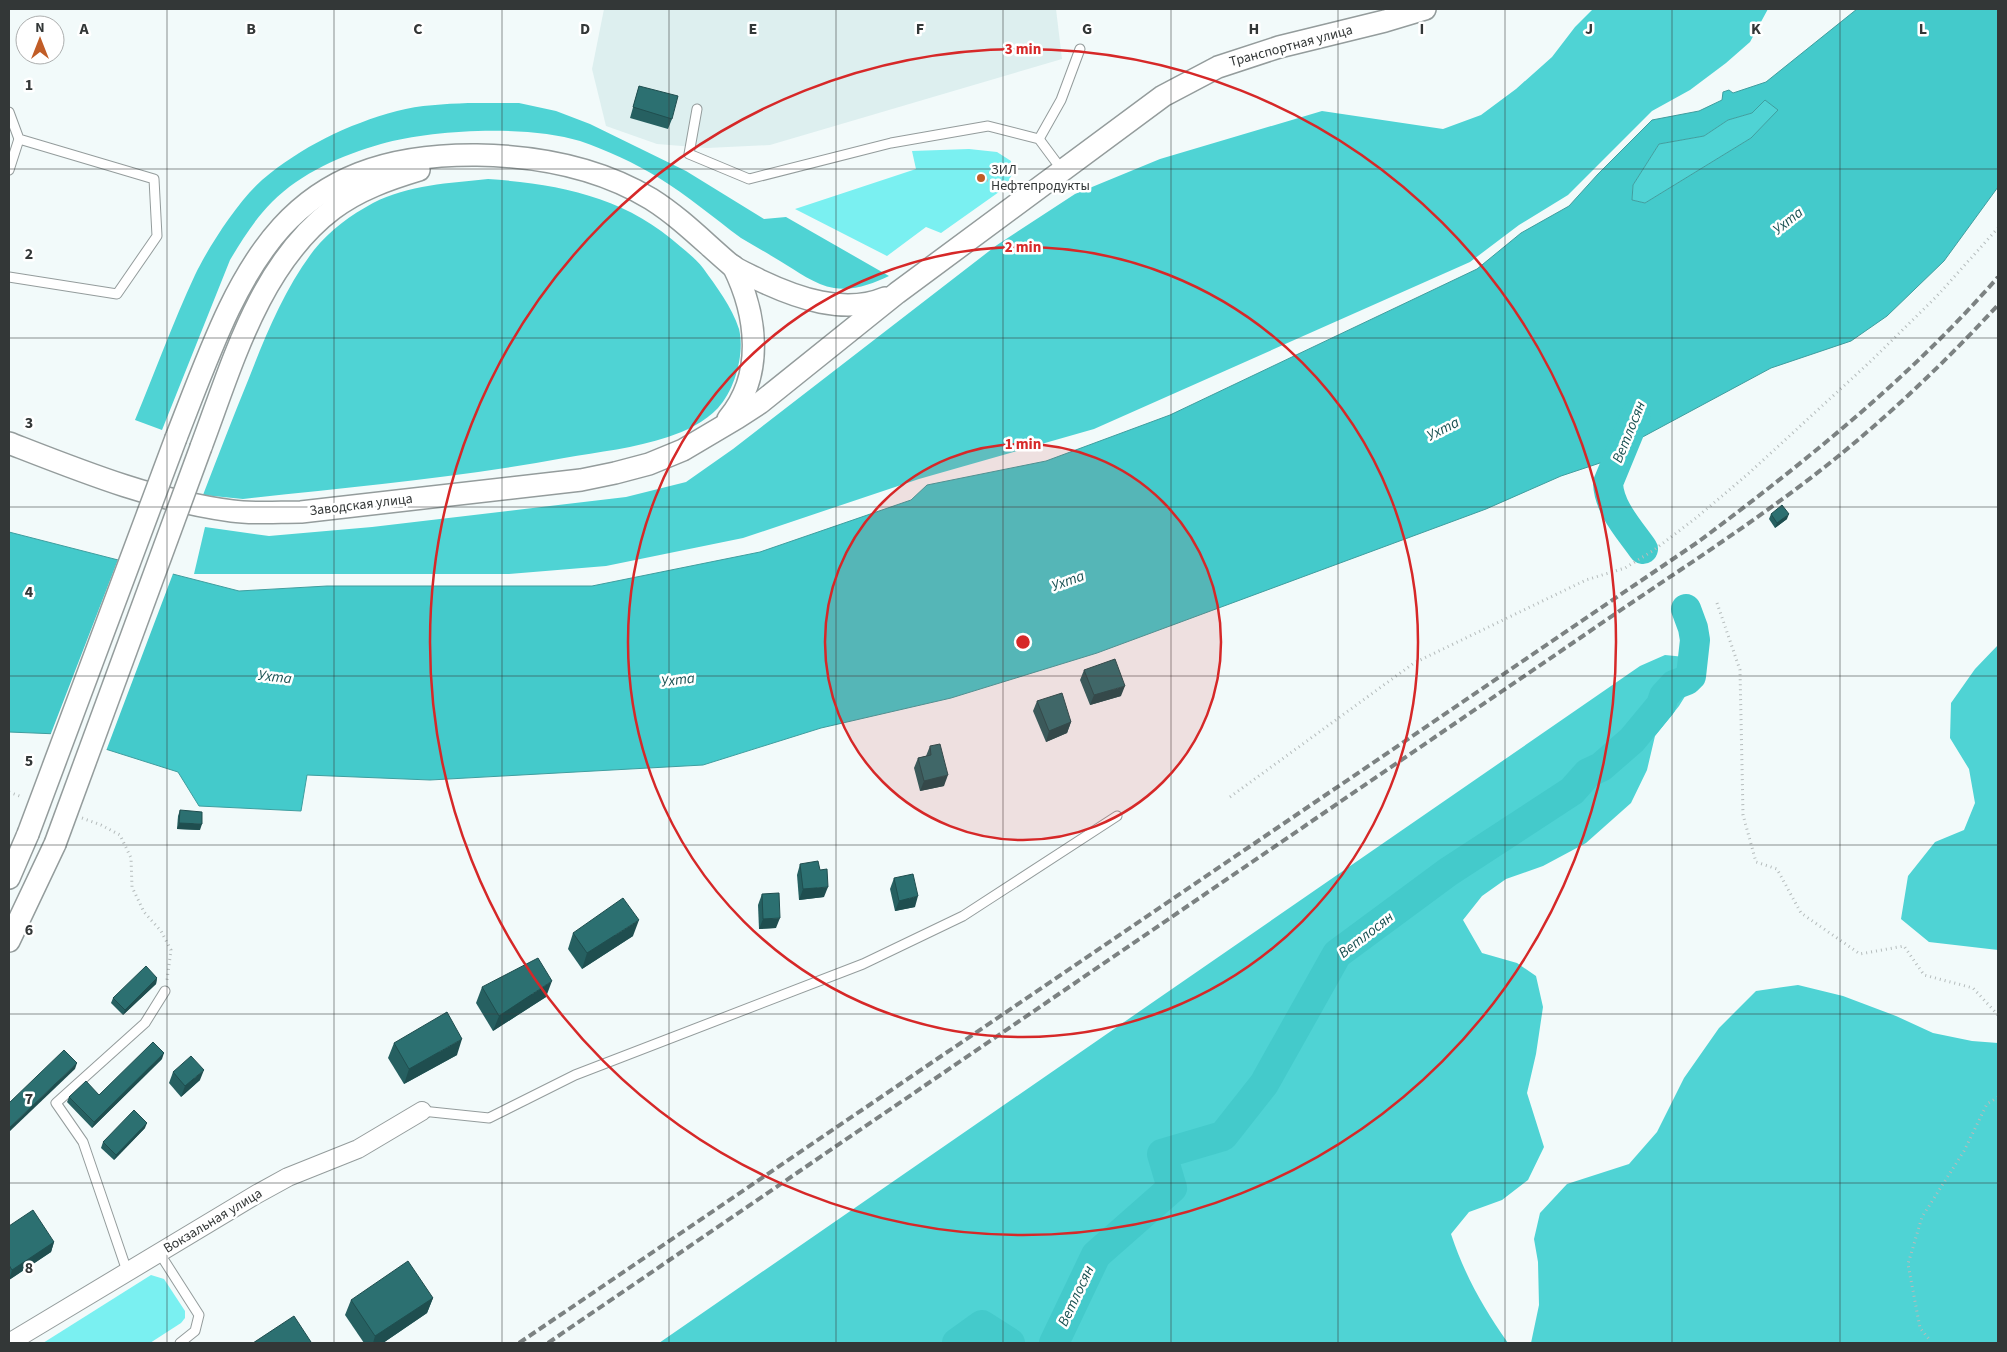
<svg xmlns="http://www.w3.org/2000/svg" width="2007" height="1352" viewBox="0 0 2007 1352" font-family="'Source Sans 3',sans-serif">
	<rect width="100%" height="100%" fill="#f2fafa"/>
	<!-- built -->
	<polygon fill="#ddefef" points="604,9 1056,9 1062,59 770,145 707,148 657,144 606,126 592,69"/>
	<!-- green -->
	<g fill="#7af0f1">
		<polygon points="969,149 997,152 1011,161 1012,174 1006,187 941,233 926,227 887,256 795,209 916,169 912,151"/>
		<polygon points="151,1275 164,1279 185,1311 185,1318 181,1323 150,1343 43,1343"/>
	</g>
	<!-- forest -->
	<g fill="#4fd3d4">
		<polygon points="1593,9 1768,9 1750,42 1726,63 1690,90 1652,111 1568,195 1519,225 1470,262 1094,429 919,479 743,538 606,566 509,574 194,574 205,527 269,536 372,527 626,497 686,482 733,449 997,245 1075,194 1160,159 1322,111 1443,129 1481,115 1516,89 1552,57 1575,27"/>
		<polygon points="1765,99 1779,110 1751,138 1645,203 1632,200 1633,185 1659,144 1704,136 1728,120 1752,113"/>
		<path d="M468,103H519L556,111L590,124L686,171L764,219L786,217L889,276C872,284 854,291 834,288C815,285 797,271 780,261C767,253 754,246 741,238C714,218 687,195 659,178C635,163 606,150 580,141C527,125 434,129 381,144C342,155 301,173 272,202C255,219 242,240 230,260L162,430L135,420C155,372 173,322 195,275C209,246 238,201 262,180C301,147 348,124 397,111C420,105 444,104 468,103Z"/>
		<path d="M488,179C560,184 626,197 681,247C688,253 697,260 703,268C716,286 732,307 739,329C745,353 735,390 718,408C705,422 686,431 668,437C635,448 599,452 564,458C458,478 350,487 243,499L203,495C218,456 233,417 249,378C266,334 285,288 314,250C330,230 351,215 373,203C408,185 450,183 488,179Z"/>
		<polygon points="1998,645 1998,950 1929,942 1901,919 1908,876 1935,842 1964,830 1975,803 1969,769 1950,738 1951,703 1975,669"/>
		<path d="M1665,655L1685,657L1697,677L1679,706L1655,736L1647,770L1631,803L1586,843L1543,866L1506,879L1482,896L1463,920L1482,953L1517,963L1536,976L1543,1007L1536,1054L1527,1093L1544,1147L1528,1180L1502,1200L1469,1212L1451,1234C1465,1276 1483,1307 1508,1343H659L1640,666Z"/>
		<polygon points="1798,985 1843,996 1896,1016 1933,1033 1972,1041 1998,1043 1998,1343 1531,1343 1539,1305 1538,1262 1534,1239 1540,1213 1567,1184 1629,1164 1657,1132 1684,1078 1719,1028 1756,991"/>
	</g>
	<!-- water -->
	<path fill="#44cacb" stroke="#3f9e9f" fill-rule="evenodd" d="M1857,9H1998V187L1944,261L1887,316L1851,341L1771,368L1637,440L1612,459L1561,476L1486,509L1097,653L951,698L821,728L703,765L430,780L307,775L301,811L199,806L178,772L58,734L9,732V532L239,591L327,586H592L760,552L911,500L927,485L1046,461L1170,415L1477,269L1521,233L1569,206L1598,174L1652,120L1699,111L1722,100L1723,92L1729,90L1733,93L1766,82ZM1765,100L1778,110L1751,138L1645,203L1632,200L1633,185L1659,144L1704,136L1728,120L1752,113Z"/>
	<!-- pier -->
	<polygon fill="#f2fafa" points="119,557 174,571 106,751 58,736 50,736"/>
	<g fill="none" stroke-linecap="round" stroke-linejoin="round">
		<!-- river -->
		<g stroke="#44cacb" stroke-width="30">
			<path d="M1636,415L1608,483C1609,508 1629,529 1643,549"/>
			<polyline points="957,1343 982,1325 1010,1343"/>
			<polyline points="1054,1343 1096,1255 1172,1188 1162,1154 1223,1136 1264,1084 1337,954 1448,872 1572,791 1588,773 1601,767 1632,740 1661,705 1664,696 1674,685 1687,680 1691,676 1695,640 1693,628 1686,609"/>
		</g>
		<!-- service casing -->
		<g stroke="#949c9c" stroke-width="11">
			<g id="service">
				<polyline points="697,109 689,154 749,179 891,143 988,126 1039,139 1062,170"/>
				<polyline points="9,112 19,139 154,179 157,236 117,294 9,277"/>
				<polyline points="1039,139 1061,100 1080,49"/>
				<polyline points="9,170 19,139"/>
				<polyline points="422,1111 489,1118 575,1075 863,964 963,916 1117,816"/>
				<polyline points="160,1254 199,1315 195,1331 180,1343"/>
				<polyline points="127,1271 83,1142 56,1103 145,1023 165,991"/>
			</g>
		</g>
		<!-- minor casing -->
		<g stroke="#949c9c" stroke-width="20">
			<polyline id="minor" points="9,1343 257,1194 288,1177 358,1149 422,1111"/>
		</g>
		<!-- tertiary casing -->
		<g stroke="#949c9c" stroke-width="24">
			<g id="tertiary">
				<path d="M728,419C765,375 757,314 733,266"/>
				<path d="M176,438C239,277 275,153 477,155C538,156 598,167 651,199C681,218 704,242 731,265C739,271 750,275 759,280C797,298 844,315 885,298"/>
				<path d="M9,443C81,471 155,501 232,511C254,514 278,512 301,512L581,480L615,473L649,464L683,450L737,418L760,403L897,293L1163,96L1218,67L1279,47L1385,21L1425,9"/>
				<path d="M201,447C232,365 259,265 333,209C358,190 389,179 419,170"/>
				<polyline points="9,878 28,834"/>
				<polyline points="9,941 55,844"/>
			</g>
		</g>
		<!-- path -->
		<g stroke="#b5bcbc" stroke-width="3" stroke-dasharray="1 4" stroke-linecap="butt">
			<polyline points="987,180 1008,183"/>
			<polyline points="1717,603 1740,670 1743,815 1756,862 1777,869 1801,913 1860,954 1904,946 1924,975 1973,988 1998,1015"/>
			<polyline points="9,792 22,797"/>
			<polyline points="1230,797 1414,663 1586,580 1625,568 1654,550 1696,518 1748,474 1871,361 1937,296 1998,228"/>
			<polyline points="82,818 101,825 120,835 131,858 132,887 144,912 161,931 171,950 167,980"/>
			<polyline points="1929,1343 1929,1339 1920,1328 1908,1264 1922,1217 1964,1151 1987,1104 1998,1097"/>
		</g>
		<!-- service -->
		<use href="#service" stroke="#fff" stroke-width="9"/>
		<!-- minor -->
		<use href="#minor" stroke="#fff" stroke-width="18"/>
		<!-- tertiary -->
		<use href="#tertiary" stroke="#fff" stroke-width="21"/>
		<!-- rail -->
		<g stroke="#7c8282" stroke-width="4" stroke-dasharray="8 4" stroke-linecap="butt">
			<path d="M519,1343L1698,542C1805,462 1910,378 1998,277"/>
			<path d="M548,1343L1618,612C1693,561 1771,511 1841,454C1897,408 1949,358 1998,305"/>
		</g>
		<!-- tertiary-bridge casing -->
		<g stroke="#949c9c" stroke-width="24" stroke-linecap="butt">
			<g id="tertiary-bridge">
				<polyline points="28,834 176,438"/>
				<polyline points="55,844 201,447"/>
			</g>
		</g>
		<!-- tertiary-bridge -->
		<use href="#tertiary-bridge" stroke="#fff" stroke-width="21"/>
	</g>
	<!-- wall -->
	<g fill="#266061">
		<polygon points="639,86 672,119 668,129 630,118"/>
		<polygon points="1771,514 1787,519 1775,528 1769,519"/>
		<polygon points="1084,670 1121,696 1090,705 1080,680"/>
		<polygon points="1037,701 1071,722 1067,733 1046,742 1033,711"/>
		<polygon points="930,746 944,786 920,791 914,768 918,758 926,756"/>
		<polygon points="180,810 200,830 177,829 178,816"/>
		<polygon points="800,864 824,897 799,900 797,875"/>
		<polygon points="894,878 915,907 895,911 890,889"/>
		<polygon points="762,894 776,928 759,929 758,905"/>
		<polygon points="573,933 633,936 582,969 568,949"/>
		<polygon points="157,978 156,984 123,1015 111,1003 113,998"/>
		<polygon points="482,987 546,997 493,1031 476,1003"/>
		<polygon points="394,1043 457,1055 404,1084 388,1058"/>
		<polygon points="162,1059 92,1128 67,1102 69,1097 99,1095"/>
		<polygon points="173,1072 200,1080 181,1097 169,1083"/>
		<polygon points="145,1128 114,1160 101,1148 103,1142"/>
		<polygon points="9,1226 54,1242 51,1252 9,1280"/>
		<polygon points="433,1298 427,1313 383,1343 364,1343 345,1315 351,1300"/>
	</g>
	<!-- shaded-wall -->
	<g fill="#1f4e4f">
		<polygon points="1789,514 1787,519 1775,528 1777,523"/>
		<polygon points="1125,686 1121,696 1090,705 1094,695"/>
		<polygon points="1071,722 1067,733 1046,742 1049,731"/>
		<polygon points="948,775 944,786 920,791 924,781"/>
		<polygon points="179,823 202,824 200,830 177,829"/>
		<polygon points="828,887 824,897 799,900 803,889"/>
		<polygon points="918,896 915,907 895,911 899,901"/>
		<polygon points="780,918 776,928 759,929 763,919"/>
		<polygon points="639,920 633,936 582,969 587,953"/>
		<polygon points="157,978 156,984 123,1015 125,1010"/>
		<polygon points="552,981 546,997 493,1031 499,1016"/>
		<polygon points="462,1039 457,1055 404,1084 409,1069"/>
		<polygon points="164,1053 162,1059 92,1128 94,1122"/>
		<polygon points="77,1063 75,1069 9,1132 9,1128"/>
		<polygon points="204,1070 200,1080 181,1097 185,1086"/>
		<polygon points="147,1123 145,1128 114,1160 116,1155"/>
		<polygon points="54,1242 51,1252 9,1280 12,1270"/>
		<polygon points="433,1298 427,1313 383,1343 373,1343 375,1336"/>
	</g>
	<!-- building -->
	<g fill="#2c7071" stroke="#1f4e4f">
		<polygon points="639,86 678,96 672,119 633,107"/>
		<polygon points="1782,505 1789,514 1777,523 1771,514"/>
		<polygon points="1115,659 1125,686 1094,695 1084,670"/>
		<polygon points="1062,693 1071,722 1049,731 1037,701"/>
		<polygon points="940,744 948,775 924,781 918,758 931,755 930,746"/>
		<polygon points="180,810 202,812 202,824 179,823"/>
		<polygon points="818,861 820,870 827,869 828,887 803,889 800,864"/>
		<polygon points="913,874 918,896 899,901 894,878"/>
		<polygon points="779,893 780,918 763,919 762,894"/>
		<polygon points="623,898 639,920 587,953 573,933"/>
		<polygon points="538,958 552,981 499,1016 482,987"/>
		<polygon points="146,966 157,978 125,1010 113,998"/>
		<polygon points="447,1012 462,1039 409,1069 394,1043"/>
		<polygon points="153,1042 164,1053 94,1122 69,1097 86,1081 99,1095"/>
		<polygon points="64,1050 77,1063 9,1128 9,1103"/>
		<polygon points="191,1056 204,1070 185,1086 173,1072"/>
		<polygon points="134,1110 147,1123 116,1155 103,1142"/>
		<polygon points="33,1210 54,1242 12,1270 9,1265 9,1226"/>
		<polygon points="408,1261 433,1298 375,1336 351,1300"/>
		<polygon points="294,1316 311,1342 310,1343 253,1343"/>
	</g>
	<!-- grid -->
	<path fill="none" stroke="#333737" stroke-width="1" stroke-opacity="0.55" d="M167,9V1343M334,9V1343M502,9V1343M669,9V1343M836,9V1343M1003,9V1343M1171,9V1343M1338,9V1343M1505,9V1343M1672,9V1343M1840,9V1343M9,169H1998M9,338H1998M9,507H1998M9,676H1998M9,845H1998M9,1014H1998M9,1183H1998"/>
	<!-- distance rings -->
	<circle cx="1023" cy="642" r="198" fill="#d62828" fill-opacity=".12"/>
	<g fill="none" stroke="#d62828" stroke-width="2.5">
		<circle cx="1023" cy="642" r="198"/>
		<circle cx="1023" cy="642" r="395"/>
		<circle cx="1023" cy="642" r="593"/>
	</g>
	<!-- markers -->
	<circle fill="#c15d27" stroke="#fff" stroke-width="2" cx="981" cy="178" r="5"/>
	<g text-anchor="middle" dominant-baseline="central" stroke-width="5" stroke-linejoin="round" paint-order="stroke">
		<!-- street labels -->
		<g font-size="14" fill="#333737" stroke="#fff">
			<text transform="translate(1291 46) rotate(-15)">Транспортная улица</text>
			<text transform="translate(361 505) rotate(-7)">Заводская улица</text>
			<text transform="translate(213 1221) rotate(-31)">Вокзальная улица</text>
		</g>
		<!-- poi labels -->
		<g font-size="14" fill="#333737" stroke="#fff" text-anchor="start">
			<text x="991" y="170">ЗИЛ<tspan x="991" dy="16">Нефтепродукты</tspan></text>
		</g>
		<!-- water labels -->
		<g font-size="15" font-style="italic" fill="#185051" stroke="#fff">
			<text transform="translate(1788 221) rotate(-39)">Ухта</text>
			<text transform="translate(1443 429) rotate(-27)">Ухта</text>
			<text transform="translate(1629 432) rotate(-68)">Ветлосян</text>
			<text transform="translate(1068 581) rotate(-20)">Ухта</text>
			<text transform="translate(275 677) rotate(6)">Ухта</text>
			<text transform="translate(678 680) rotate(-7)">Ухта</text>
			<text transform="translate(1366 935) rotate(-38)">Ветлосян</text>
			<text transform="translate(1076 1296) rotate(-65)">Ветлосян</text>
		</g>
	</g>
	<g font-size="16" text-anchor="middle" font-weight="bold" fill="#333737" stroke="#fff" stroke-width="5" stroke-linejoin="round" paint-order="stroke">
		<text x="84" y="34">A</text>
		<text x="251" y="34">B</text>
		<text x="418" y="34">C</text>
		<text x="585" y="34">D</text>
		<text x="753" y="34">E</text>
		<text x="920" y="34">F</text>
		<text x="1087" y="34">G</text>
		<text x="1254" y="34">H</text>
		<text x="1422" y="34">I</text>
		<text x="1589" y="34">J</text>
		<text x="1756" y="34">K</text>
		<text x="1923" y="34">L</text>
		<text x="29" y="90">1</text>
		<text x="29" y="259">2</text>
		<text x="29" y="428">3</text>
		<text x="29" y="597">4</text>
		<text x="29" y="766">5</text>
		<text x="29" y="935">6</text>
		<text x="29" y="1104">7</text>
		<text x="29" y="1273">8</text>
	</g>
	<circle cx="1023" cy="642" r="8" fill="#d62828" stroke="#fff" stroke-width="2.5"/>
	<g font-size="15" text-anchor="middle" font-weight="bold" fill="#d62828" stroke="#fff" stroke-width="5" stroke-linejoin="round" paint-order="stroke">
		<text x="1023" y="54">3 min</text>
		<text x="1023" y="252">2 min</text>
		<text x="1023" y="449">1 min</text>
	</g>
	<!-- border -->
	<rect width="2007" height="1352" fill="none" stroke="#333737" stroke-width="20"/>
	<!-- north arrow -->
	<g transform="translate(40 40)"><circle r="24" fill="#ffffff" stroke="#adafaf"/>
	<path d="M0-4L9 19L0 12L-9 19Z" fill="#c15d27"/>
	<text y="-8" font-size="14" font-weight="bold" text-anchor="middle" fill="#333737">N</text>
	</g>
</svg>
